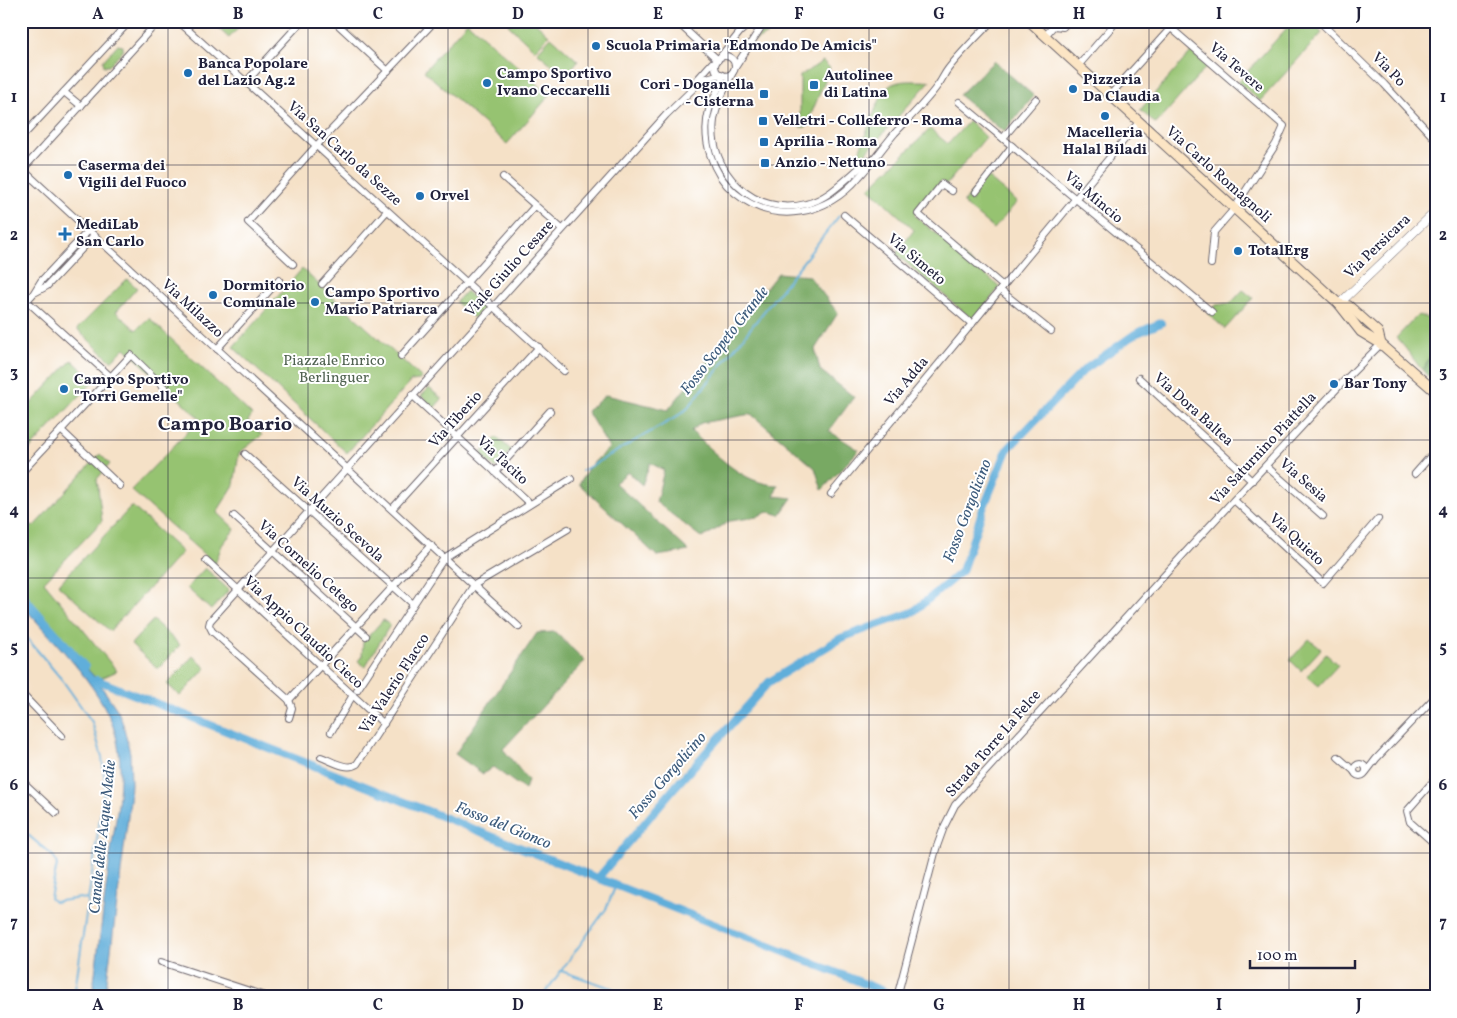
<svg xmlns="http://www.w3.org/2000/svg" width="1457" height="1018" viewBox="0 0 1457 1018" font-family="Vollkorn,serif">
	<rect width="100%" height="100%" fill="#fff"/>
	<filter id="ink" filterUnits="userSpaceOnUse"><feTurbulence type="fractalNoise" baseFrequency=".02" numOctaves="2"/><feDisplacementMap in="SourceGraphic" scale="10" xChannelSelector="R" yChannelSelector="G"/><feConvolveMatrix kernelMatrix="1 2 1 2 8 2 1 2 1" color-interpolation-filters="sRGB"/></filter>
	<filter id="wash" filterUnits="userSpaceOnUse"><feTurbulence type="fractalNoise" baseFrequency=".0096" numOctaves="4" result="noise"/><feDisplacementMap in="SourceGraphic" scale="20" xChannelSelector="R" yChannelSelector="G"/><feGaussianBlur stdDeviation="1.12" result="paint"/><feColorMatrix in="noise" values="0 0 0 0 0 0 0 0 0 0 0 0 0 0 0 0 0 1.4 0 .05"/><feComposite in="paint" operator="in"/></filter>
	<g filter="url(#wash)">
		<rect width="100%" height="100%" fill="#f5e1c7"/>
		<!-- green -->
		<g fill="#96c371" stroke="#5c7256">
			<polygon points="210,21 245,21 229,38"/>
			<polygon points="511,21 534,21 549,35 535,50 508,25"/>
			<polygon points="773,21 791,21 753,42"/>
			<polygon points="1293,21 1309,21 1322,33 1260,101 1238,82"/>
			<polygon points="467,22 550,95 507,144 424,71"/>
			<polygon points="551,37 578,61 565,76 537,52"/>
			<polygon points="117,45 123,46 123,51 109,66 104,66 103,61"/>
			<polygon points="1191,52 1207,66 1156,124 1140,110"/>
			<polygon points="823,61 830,68 806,127 800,127 800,76"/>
			<path d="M930,81L856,164L855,163C861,148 878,96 888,87C898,78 918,82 930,81Z"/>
			<polygon points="969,121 986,137 946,185 941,181 914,215 1000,287 973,320 896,254 914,230 869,188 930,129 948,144"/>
			<polygon points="986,176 1017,202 994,229 963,203"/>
			<polygon points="302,269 422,378 419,380 411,381 347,453 233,347"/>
			<polygon points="127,279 137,288 116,312 136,330 149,318 252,415 248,421 262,435 239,453 234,485 217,512 235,529 222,545 215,564 131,490 200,419 125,348 111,361 77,329"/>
			<polygon points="1243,290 1253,298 1225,329 1208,314 1216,305 1231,303"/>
			<polygon points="466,291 484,308 474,318 456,302"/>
			<path d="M1418,315L1436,321V360L1429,358L1423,371C1414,361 1406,347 1396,338Z"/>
			<polygon points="72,360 94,381 27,452 21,447 21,414"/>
			<polygon points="429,388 442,399 434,408 421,396"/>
			<polygon points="497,437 511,450 495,468 480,455"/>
			<polygon points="100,454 110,464 97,479 102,521 44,582 117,671 97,680 21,594 21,527 34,526"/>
			<polygon points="132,506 182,552 110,631 58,585"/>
			<polygon points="205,568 229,590 211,610 187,588"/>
			<polygon points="153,620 180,645 158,669 131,644"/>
			<polygon points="383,620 390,625 365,667 358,661 362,656 363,642"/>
			<polygon points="1309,639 1321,649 1301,671 1290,660"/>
			<polygon points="1326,654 1338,665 1319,686 1307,676"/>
			<polygon points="193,656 206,668 180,696 167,684"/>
		</g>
		<!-- forest -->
		<g fill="#78a963" stroke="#4d664f">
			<polygon points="994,61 1034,96 1004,132 959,95"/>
			<path d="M778,273L809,276L838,313L815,349L820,370L854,397L829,431L859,450L822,490L815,468L751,414L701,423L691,431C715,453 743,485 778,485L774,496L792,498L780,515L767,511L757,517L730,521L702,538L656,502L664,470L650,463L642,485L628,472L615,483L689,551L657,556L579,484L589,467L609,448L587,411L606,395L668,410Z"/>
			<polygon points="1429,358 1436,360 1436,383 1423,371"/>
			<polygon points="555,632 585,661 503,749 528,780 525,790 493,767 483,774 455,754 537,633"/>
		</g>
		<!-- water -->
		<path fill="#60aeda" stroke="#41688a" d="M21,594L97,680L118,711L123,724L130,753L131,783L130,801L105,997H92C98,950 104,904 110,857C116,816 127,770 114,729C100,685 51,639 21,604Z"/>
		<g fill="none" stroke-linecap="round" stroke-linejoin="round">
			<!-- stream -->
			<g stroke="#60aeda" stroke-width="2">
				<polyline points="582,471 673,419 687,409 839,216"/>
				<polyline points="21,631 63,681 92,722 102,757 105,784 74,997"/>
				<polyline points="21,829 54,857 57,865 50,898 54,902 80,898 88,900"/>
				<polyline points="561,971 638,997"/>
				<polyline points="542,997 606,909 616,885"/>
			</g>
			<!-- canal -->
			<g stroke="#60aeda" stroke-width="8">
				<polyline points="21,594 85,667"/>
				<polyline points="97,680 898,997"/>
				<polyline points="598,878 675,787 769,682 841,638 913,612 962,571 983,509 1007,450 1084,370 1135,334 1161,323"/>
			</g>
		</g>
	</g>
	<g filter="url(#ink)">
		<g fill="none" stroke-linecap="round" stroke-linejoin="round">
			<!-- minor casing -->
			<g stroke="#6c656c" stroke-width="8">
				<g id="minor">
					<polyline points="178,21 246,82 564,371"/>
					<polyline points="334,21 388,71"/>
					<polyline points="676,21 718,60"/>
					<polyline points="1319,21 1384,84 1436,140"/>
					<polyline points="1054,26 1063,27 1068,21"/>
					<polyline points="21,27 27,21"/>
					<polyline points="1171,28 1284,126 1276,144 1234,209 1214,232 1211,264"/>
					<polyline points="1045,36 1058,21"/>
					<circle cx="725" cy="66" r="10"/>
					<polyline points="720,57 740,32 752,21"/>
					<polyline points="736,66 765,21"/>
					<polyline points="1078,66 1117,21"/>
					<path d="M734,70C726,86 717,103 714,120C707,171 755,218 806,204C831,198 848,176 868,161"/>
					<path d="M723,75C720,87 713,98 709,110C701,139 712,174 735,193C775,226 827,215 859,177C872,163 883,147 895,133C910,117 926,102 938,85C942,80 944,74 948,69C961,52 977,37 992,21"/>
					<polyline points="696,81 712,63 716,62"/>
					<polyline points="246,82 302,21"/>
					<polyline points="64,92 81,106"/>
					<polyline points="1110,95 1177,21"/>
					<polyline points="959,102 1212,312"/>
					<polyline points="21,138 130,21"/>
					<polyline points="1003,138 1036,99"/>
					<polyline points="21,168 519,627"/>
					<polyline points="23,169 153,27 155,21"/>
					<polyline points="503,177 562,229"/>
					<polyline points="952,191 942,184 918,214 1003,286"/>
					<polyline points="976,192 1012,146"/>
					<polyline points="844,215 972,324"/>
					<polyline points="293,264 248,222 316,146 435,21"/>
					<polyline points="322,284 387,211"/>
					<polyline points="1000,290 1051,331"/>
					<polyline points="36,292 47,286 94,236"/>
					<polyline points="27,301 111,377"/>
					<polyline points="21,307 33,294 41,281 88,231"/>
					<polyline points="217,349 279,280"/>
					<polyline points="401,356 535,206"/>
					<polyline points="1139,378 1252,481"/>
					<polyline points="412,395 530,504"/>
					<polyline points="61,430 120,486"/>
					<polyline points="245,454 413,604"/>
					<polyline points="1266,466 1323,516"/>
					<polyline points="495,472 550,411"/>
					<polyline points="21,473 131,355 172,395"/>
					<polyline points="1415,474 1436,450"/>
					<polyline points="831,494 1139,122"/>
					<polyline points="1234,500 1323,583 1378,519"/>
					<polyline points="392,509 539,347"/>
					<polyline points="234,516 366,636"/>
					<polyline points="206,560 384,724"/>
					<polyline points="357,690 444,558 571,479"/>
					<polyline points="21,693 62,736"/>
					<polyline points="289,700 431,545"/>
					<polyline points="289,718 292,708 289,700 212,631 209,625 210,621 666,115 703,79 721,74"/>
					<polyline points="331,732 353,695"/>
					<path d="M321,757C332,761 347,771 357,764L474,585L568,529"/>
					<polyline points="1338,757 1354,771"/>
					<circle cx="1360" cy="770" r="6"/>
					<polyline points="1366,772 1376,759 1436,696"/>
					<polyline points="1436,778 1407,811 1410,822 1436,845"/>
					<polyline points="21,780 56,813"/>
					<polyline points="161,962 268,997"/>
					<polyline points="897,997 936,849 944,827 955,805 1192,545 1343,382 1381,344"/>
				</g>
			</g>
			<!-- tertiary casing -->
			<g stroke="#6c656c" stroke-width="9">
				<polyline id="tertiary" points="1339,304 1436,211"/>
			</g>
			<!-- secondary casing -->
			<g stroke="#6c656c" stroke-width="11">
				<g id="secondary">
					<polyline points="1029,21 1339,304 1361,332 1381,344 1436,392"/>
					<polyline points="1339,304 1349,306 1378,332 1381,344"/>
				</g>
			</g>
			<!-- minor -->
			<use href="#minor" stroke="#fff" stroke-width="6"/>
			<!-- tertiary -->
			<use href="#tertiary" stroke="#fff" stroke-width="8"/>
			<!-- secondary -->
			<use href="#secondary" stroke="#fce5c4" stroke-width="9"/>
		</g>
	</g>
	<!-- grid -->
	<path fill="none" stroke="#22223b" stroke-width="1" stroke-opacity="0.55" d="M168,21V997M308,21V997M448,21V997M588,21V997M728,21V997M869,21V997M1009,21V997M1149,21V997M1289,21V997M21,165H1436M21,303H1436M21,440H1436M21,578H1436M21,715H1436M21,853H1436"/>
	<!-- markers -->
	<g fill="#1f6fb2" stroke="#fff" stroke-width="2">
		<circle cx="596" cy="46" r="5"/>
		<circle cx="188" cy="73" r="5"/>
		<circle cx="487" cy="83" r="5"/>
		<rect x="809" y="80" width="10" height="10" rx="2.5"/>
		<circle cx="1073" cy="89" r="5"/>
		<rect x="759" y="89" width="10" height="10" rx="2.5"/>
		<circle cx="1105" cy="116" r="5"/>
		<rect x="758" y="116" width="10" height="10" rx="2.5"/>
		<rect x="759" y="137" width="10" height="10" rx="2.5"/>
		<rect x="760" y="158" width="10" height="10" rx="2.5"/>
		<circle cx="68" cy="175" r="5"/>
		<circle cx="420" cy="196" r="5"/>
		<path d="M62.5 226.5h5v5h5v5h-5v5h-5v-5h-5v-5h5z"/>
		<circle cx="1238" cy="251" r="5"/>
		<circle cx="213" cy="295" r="5"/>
		<circle cx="315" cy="302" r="5"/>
		<circle cx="1334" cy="384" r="5"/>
		<circle cx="64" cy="389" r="5"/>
	</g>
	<g text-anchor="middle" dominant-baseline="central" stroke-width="4" stroke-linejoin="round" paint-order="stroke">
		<!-- poi labels -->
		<g font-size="15" font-weight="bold" fill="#22223b" stroke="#fff" text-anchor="start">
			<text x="606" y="46">Scuola Primaria "Edmondo De Amicis"</text>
			<text x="198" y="64">Banca Popolare<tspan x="198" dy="17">del Lazio Ag.2</tspan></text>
			<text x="497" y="74">Campo Sportivo<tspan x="497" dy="17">Ivano Ceccarelli</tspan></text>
			<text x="824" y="76">Autolinee<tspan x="824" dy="17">di Latina</tspan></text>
			<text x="1083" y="80">Pizzeria<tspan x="1083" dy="17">Da Claudia</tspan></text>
			<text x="754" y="85" text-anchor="end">Cori - Doganella<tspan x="754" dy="17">- Cisterna</tspan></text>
			<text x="773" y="121">Velletri - Colleferro - Roma</text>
			<text x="1105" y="133" text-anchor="middle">Macelleria<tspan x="1105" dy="17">Halal Biladi</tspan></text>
			<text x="774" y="142">Aprilia - Roma</text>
			<text x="775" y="163">Anzio - Nettuno</text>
			<text x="78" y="166">Caserma dei<tspan x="78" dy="17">Vigili del Fuoco</tspan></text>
			<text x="430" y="196">Orvel</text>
			<text x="76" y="225">MediLab<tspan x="76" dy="17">San Carlo</tspan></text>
			<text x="1248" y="251">TotalErg</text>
			<text x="223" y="286">Dormitorio<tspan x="223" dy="17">Comunale</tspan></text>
			<text x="325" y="293">Campo Sportivo<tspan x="325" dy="17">Mario Patriarca</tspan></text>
			<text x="74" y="380">Campo Sportivo<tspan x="74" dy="17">"Torri Gemelle"</tspan></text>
			<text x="1344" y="384">Bar Tony</text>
		</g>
		<!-- street labels -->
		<g font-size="15" fill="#22223b" stroke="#fff">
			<text transform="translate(1236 68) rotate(41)">Via Tevere</text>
			<text transform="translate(1388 70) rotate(46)">Via Po</text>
			<text transform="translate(344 154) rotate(42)">Via San Carlo da Sezze</text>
			<text transform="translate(1218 175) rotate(42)">Via Carlo Romagnoli</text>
			<text transform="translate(1093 198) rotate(40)">Via Mincio</text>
			<text transform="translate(1378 247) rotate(-44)">Via Persicara</text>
			<text transform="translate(916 260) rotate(40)">Via Simeto</text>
			<text transform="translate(510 269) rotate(-48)">Viale Giulio Cesare</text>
			<text transform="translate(192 309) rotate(43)">Via Milazzo</text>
			<text transform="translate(907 382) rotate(-50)">Via Adda</text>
			<text transform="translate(1193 410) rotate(42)">Via Dora Baltea</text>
			<text transform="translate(456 420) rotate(-48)">Via Tiberio</text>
			<text transform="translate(1264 449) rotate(-47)">Via Saturnino Piattella</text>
			<text transform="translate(502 461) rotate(43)">Via Tacito</text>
			<text transform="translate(1303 481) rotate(41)">Via Sesia</text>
			<text transform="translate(337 520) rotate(42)">Via Muzio Scevola</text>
			<text transform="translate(1296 540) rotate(43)">Via Quieto</text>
			<text transform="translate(308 567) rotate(42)">Via Cornelio Cetego</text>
			<text transform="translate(303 633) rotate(43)">Via Appio Claudio Cieco</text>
			<text transform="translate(395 684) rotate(-57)">Via Valerio Flacco</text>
			<text transform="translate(994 744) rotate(-49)">Strada Torre La Felce</text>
		</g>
		<!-- park labels -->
		<g font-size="15" fill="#506251" stroke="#fff">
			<text x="334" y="361">Piazzale Enrico<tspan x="334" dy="17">Berlinguer</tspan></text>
		</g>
		<!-- water labels -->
		<g font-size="16" font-style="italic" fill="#3b5a7b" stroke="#fff">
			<text transform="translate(725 341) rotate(-52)">Fosso Scopeto Grande</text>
			<text transform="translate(968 511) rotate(-69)">Fosso Gorgolicino</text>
			<text transform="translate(668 776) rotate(-49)">Fosso Gorgolicino</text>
			<text transform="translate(503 826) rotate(22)">Fosso del Gionco</text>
			<text transform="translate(103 837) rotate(-84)">Canale delle Acque Medie</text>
		</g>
		<!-- district labels -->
		<g font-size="20" font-weight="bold" fill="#22223b" stroke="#fff">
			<text x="225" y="425">Campo Boario</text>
		</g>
	</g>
	<!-- margin -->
	<rect width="1457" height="1018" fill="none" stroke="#fff" stroke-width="55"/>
	<!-- scale -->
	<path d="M1250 960v8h105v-8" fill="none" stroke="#22223b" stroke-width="2.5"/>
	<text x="1257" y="960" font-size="15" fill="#22223b" stroke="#ffffff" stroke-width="4" paint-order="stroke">100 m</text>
	<rect x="28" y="28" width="1402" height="962" fill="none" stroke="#22223b" stroke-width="2"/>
	<g font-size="16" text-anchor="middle" font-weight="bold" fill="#22223b">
		<text x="98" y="19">A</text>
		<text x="238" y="19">B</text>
		<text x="378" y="19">C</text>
		<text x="518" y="19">D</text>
		<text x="658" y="19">E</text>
		<text x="799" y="19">F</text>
		<text x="939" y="19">G</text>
		<text x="1079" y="19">H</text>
		<text x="1219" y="19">I</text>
		<text x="1359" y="19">J</text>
		<text x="14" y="102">1</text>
		<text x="1443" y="102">1</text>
		<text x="14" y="240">2</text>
		<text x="1443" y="240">2</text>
		<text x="14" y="377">3</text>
		<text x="1443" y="377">3</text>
		<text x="14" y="515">4</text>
		<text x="1443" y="515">4</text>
		<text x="14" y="652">5</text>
		<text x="1443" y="652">5</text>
		<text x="14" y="790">6</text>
		<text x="1443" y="790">6</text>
		<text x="14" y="927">7</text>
		<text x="1443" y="927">7</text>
		<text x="98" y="1010">A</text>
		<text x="238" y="1010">B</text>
		<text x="378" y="1010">C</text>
		<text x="518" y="1010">D</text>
		<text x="658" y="1010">E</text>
		<text x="799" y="1010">F</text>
		<text x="939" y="1010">G</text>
		<text x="1079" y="1010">H</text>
		<text x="1219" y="1010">I</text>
		<text x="1359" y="1010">J</text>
	</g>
</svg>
